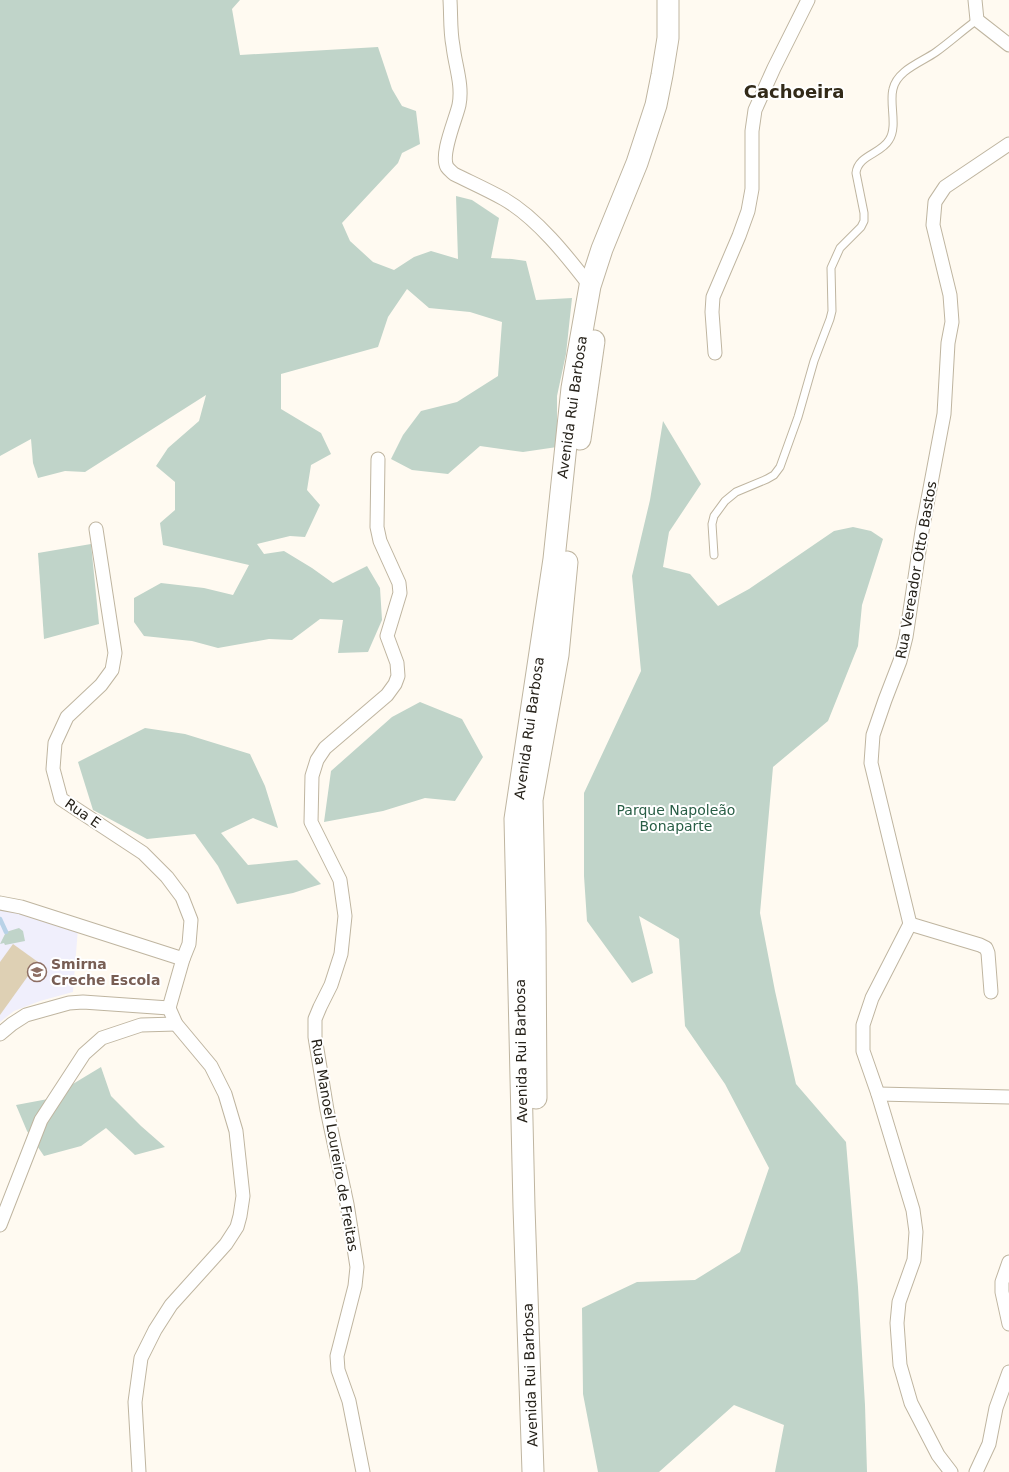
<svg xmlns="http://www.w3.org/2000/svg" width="1009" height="1472" viewBox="0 0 1009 1472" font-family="'DejaVu Sans',sans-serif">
	<rect width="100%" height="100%" fill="#fffaf1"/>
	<!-- education -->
	<polygon fill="#f0effc" points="0,901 78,928 73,992 40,1001 14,1011 0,1022"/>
	<!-- green -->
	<g fill="#c0d4c9">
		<polygon points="0,0 240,0 232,9 240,55 378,47 392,89 402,106 416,111 420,144 402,153 398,163 342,223 350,241 373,262 394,270 414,257 431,251 458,259 456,196 472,200 499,218 491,258 512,259 526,261 536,300 572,298 566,354 557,396 557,447 523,452 480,446 448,474 412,470 391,459 403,435 421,411 457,402 498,376 502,322 470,312 429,308 407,289 388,317 378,347 281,374 281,409 321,433 331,454 311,465 307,490 320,505 305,537 290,536 257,544 264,554 284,551 312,568 333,583 367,566 380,588 382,620 368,652 338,653 343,620 320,619 292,640 269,639 218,648 192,641 144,636 134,622 134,598 161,583 204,588 233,595 249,565 163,545 160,523 175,510 175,482 156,466 168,448 199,421 206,395 85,472 65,471 38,478 33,463 31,439 0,456"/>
		<polygon points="663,421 701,484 669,532 663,567 690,574 718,606 749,589 834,531 853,527 871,531 883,539 862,605 858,646 828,721 773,767 760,913 775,991 796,1084 846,1142 858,1287 865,1405 867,1472 775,1472 784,1425 734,1405 659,1472 598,1472 583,1394 582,1308 637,1282 695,1280 740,1252 769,1168 725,1084 685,1026 679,939 639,916 653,973 632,983 587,921 584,876 584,793 641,671 632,576 650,500"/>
		<polygon points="91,544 99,624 44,639 38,553"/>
		<polygon points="420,702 462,719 483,757 455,801 425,798 383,811 324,822 331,771 392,717"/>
		<polygon points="145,728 185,734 250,754 265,786 278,828 253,818 221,833 248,865 297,860 321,884 293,893 237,904 218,866 195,834 147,839 93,810 78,762"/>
		<polygon points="19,928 23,931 25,941 5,945 4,943 0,944 6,932"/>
		<polygon points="101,1067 111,1096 141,1126 165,1147 135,1155 106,1128 81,1146 44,1156 27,1131 16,1105 48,1099"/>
	</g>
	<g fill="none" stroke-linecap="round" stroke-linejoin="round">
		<!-- stream -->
		<polyline stroke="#b8d2e7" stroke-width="4.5" points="0,919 6,932"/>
	</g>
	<!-- building -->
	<polygon fill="#ded0b4" points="13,944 38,962 0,1015 0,962"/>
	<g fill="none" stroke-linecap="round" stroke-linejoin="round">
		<!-- service casing -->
		<g stroke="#bfb5a0" stroke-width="9">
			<path id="service" d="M714,555L712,524L714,516L725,501L736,492L767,479L774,475L780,467L798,417L814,361L830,319L832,311L831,268L840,248L861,227L864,221V213L856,173C858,155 881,154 889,140C898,127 889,103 893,89C897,70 922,62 936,52C950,42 963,30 977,20"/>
		</g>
		<!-- minor casing -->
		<g stroke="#bfb5a0" stroke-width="15">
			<g id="minor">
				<path d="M450,0C451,15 450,31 453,46C455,65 463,85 459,105C456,119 440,154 447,167C449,170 452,172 454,174C470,182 488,190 504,199C537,218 567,256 590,286"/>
				<polyline points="975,0 977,20 1009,45"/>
				<polyline points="715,353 712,312 713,297 739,236 748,211 752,189 752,131 755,110 774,68 808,0"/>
				<polyline points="96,529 115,653 112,670 101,685 67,717 55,743 53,769 61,799 143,853 167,877 182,897 191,920 189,944 183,959 169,1008"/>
				<polyline points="0,903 21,907 183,959"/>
				<polyline points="910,924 980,945 986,948 988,953 991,992"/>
				<polyline points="0,1034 12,1024 26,1015 69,1003 83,1002 169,1008"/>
				<polyline points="878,1094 1009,1097"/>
				<polyline points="0,1225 41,1120 84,1054 102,1038 141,1025 176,1024"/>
				<polyline points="1009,1262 1002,1282 1002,1292 1009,1324"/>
				<polyline points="139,1472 135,1402 141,1358 155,1330 171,1305 226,1244 237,1227 240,1216 243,1196 236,1131 225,1094 211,1066 176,1024 169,1008"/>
				<polyline points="363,1472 349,1401 338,1370 337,1356 355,1286 357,1267 347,1204 327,1110 315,1037 315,1019 320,1007 331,985 341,954 345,916 340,880 311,822 312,776 317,760 325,748 387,695 395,684 398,676 397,663 387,636 400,593 399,583 380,541 377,527 378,459"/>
				<polyline points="951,1472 938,1455 911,1403 900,1365 897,1323 899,1302 914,1260 916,1232 913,1210 878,1094 863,1051 863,1025 872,998 910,924 871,763 873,735 885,700 900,661 906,637 922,531 944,414 948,343 952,322 950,295 933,225 935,202 945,187 1009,144"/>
				<polyline points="976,1472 989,1444 996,1408 1009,1372"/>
			</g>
		</g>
		<!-- primary casing -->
		<g stroke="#bfb5a0" stroke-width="23">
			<g id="primary">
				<polyline points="580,439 594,341"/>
				<polyline points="536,1098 535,929 532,800 558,655 567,562"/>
				<polyline points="533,1472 524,1207 515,819 554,559 572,388 590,286 602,249 637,163 656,105 662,75 668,38 668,0"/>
			</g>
		</g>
		<!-- service -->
		<use href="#service" stroke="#fff" stroke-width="7"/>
		<!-- minor -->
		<use href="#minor" stroke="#fff" stroke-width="13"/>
		<!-- primary -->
		<use href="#primary" stroke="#fff" stroke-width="21"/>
	</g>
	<!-- icons -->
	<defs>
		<g id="school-ring" transform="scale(1)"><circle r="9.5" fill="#fff" stroke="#8d6e63" stroke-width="1.5"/><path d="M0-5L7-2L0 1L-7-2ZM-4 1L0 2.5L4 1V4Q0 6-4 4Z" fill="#8d6e63"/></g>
	</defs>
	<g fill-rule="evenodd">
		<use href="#school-ring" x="37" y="972"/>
	</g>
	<g text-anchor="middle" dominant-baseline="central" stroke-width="4" stroke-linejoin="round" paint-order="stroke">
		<!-- street labels -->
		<g font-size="14" fill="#252119" stroke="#fff">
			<text transform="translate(572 407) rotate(-82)">Avenida Rui Barbosa</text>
			<text transform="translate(916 570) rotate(-80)">Rua Vereador Otto Bastos</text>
			<text transform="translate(529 728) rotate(-82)">Avenida Rui Barbosa</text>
			<text transform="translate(83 813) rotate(35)">Rua E</text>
			<text transform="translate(521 1051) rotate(-91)">Avenida Rui Barbosa</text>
			<text transform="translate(335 1145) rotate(80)">Rua Manoel Loureiro de Freitas</text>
			<text transform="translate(530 1375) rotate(-92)">Avenida Rui Barbosa</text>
		</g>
		<!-- park labels -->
		<g font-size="14" fill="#295e46" stroke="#fff">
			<text x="676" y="810">Parque Napoleão<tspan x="676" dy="16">Bonaparte</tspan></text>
		</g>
		<!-- education labels -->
		<g font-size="14" font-weight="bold" fill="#785e54" stroke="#fff" text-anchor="start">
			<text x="51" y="964">Smirna<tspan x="51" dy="16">Creche Escola</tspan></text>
		</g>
		<!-- district labels -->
		<g font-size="18" font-weight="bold" fill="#322a19" stroke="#fff">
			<text x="794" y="91">Cachoeira</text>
		</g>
	</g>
</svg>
